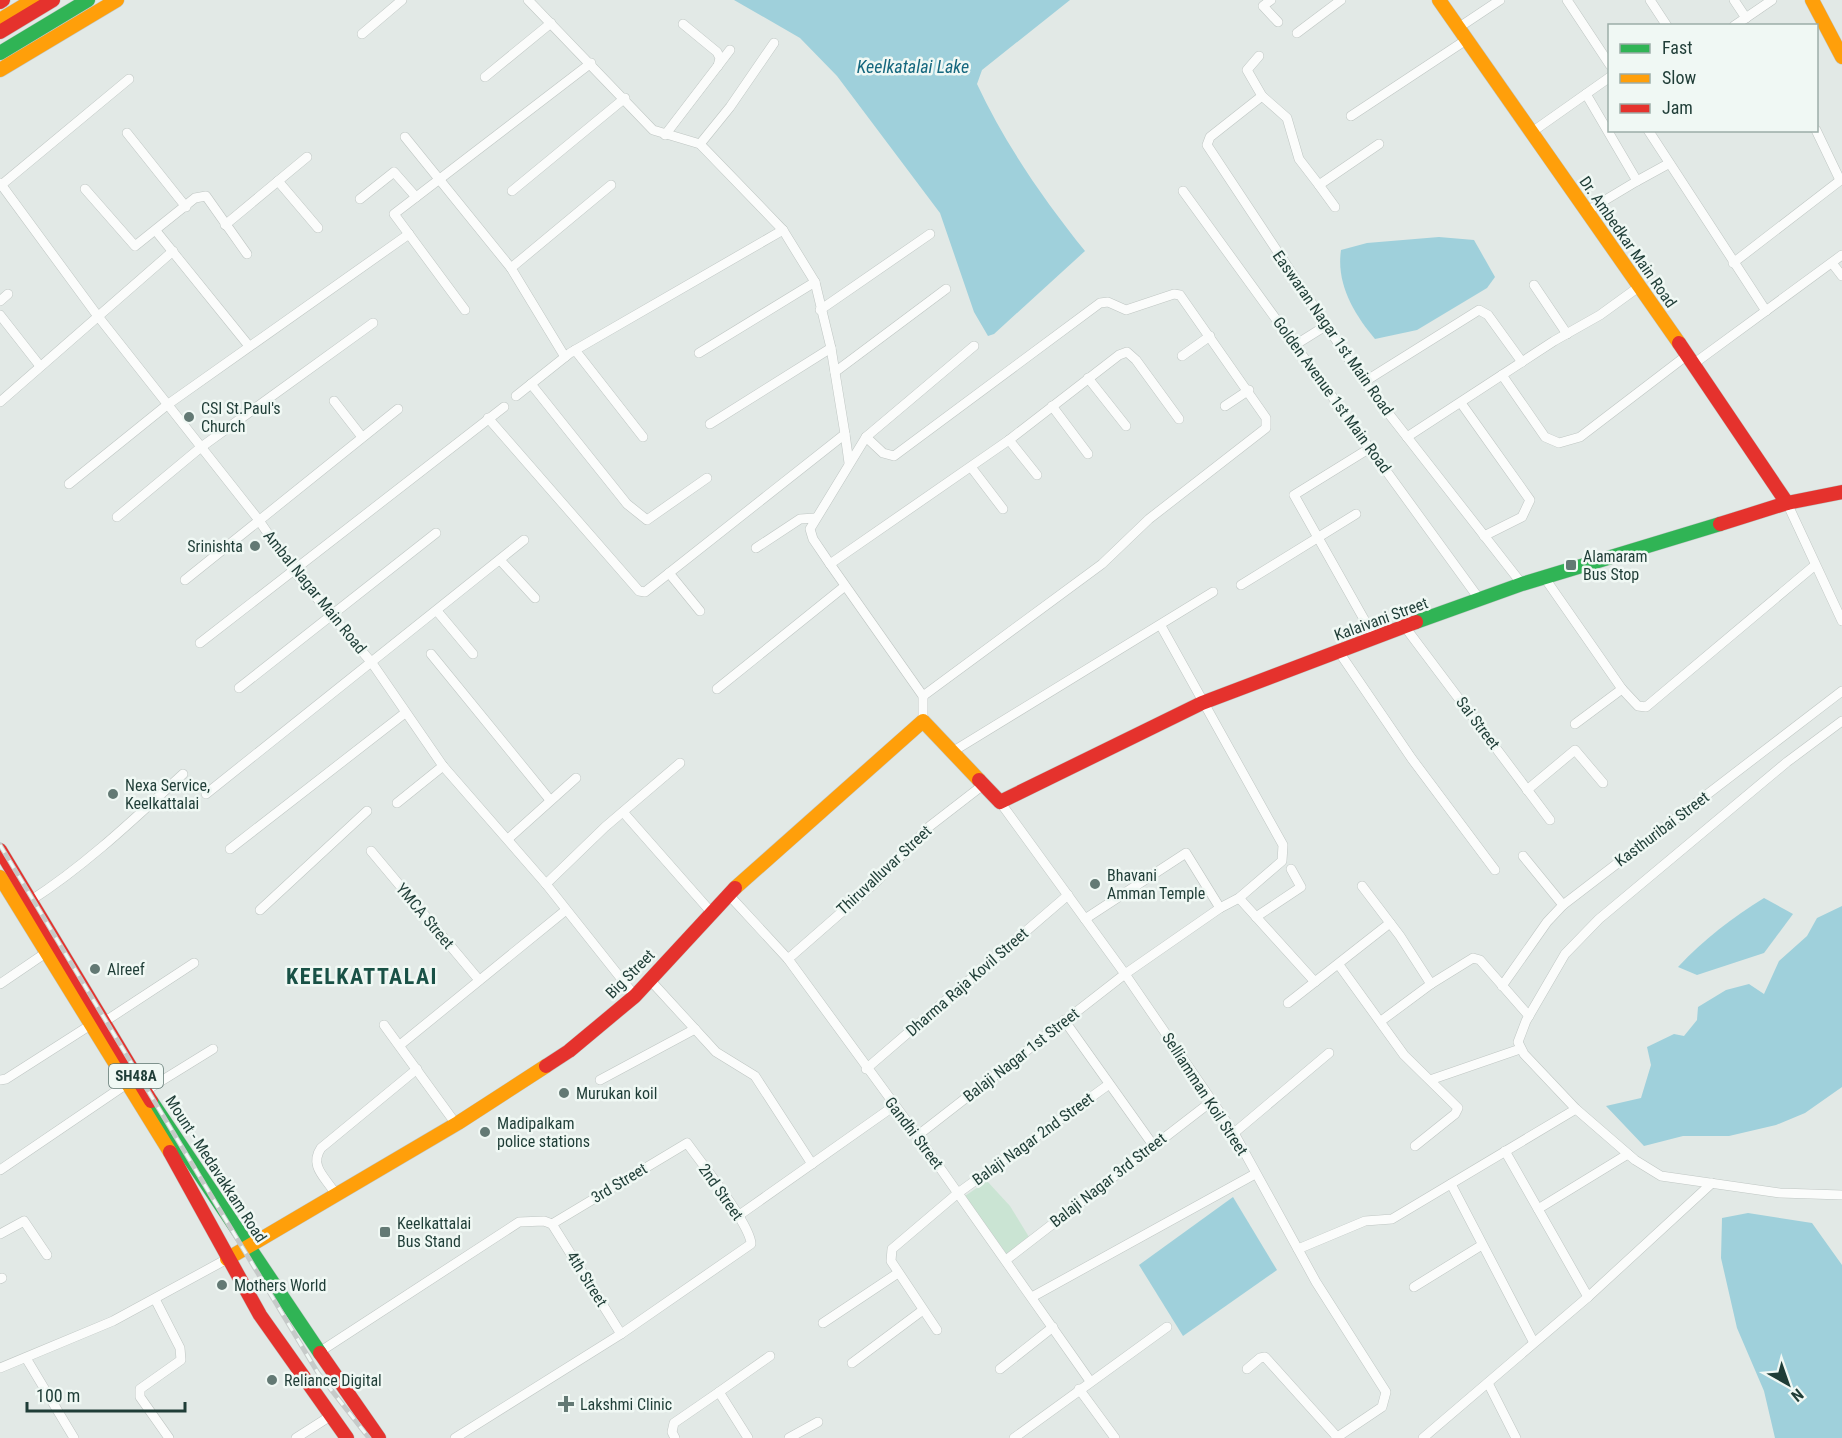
<svg xmlns="http://www.w3.org/2000/svg" width="1842" height="1438" viewBox="0 0 1842 1438" font-family="'Roboto Condensed',sans-serif">
	<rect width="100%" height="100%" fill="#e2e9e6"/>
	<!-- green -->
	<polygon fill="#cae4d3" points="987,1181 1010,1206 1029,1237 1008,1256 965,1196"/>
	<!-- water -->
	<g fill="#9fd0db">
		<path d="M734,0H1070L982,70L977,84C1005,144 1044,200 1085,251L994,334L988,336L974,312L940,213L837,76L800,38Z"/>
		<path d="M1439,237L1474,240L1495,277L1487,288L1417,330L1375,339C1354,314 1336,284 1341,250L1367,243Z"/>
		<path d="M1764,898L1793,914L1764,953L1697,975L1678,967C1704,939 1732,918 1764,898Z"/>
		<polygon points="1842,906 1842,1087 1805,1113 1776,1125 1729,1136 1683,1136 1644,1146 1606,1106 1641,1098 1651,1065 1647,1047 1674,1034 1684,1036 1697,1020 1698,1007 1726,990 1749,984 1764,994 1779,961 1807,936 1817,918"/>
		<polygon points="1233,1197 1277,1270 1183,1336 1139,1265"/>
		<polygon points="1748,1213 1812,1223 1842,1265 1842,1438 1775,1438 1764,1391 1737,1328 1721,1258 1722,1218"/>
	</g>
	<g fill="none" stroke-linecap="round" stroke-linejoin="round">
		<!-- street casing -->
		<g stroke="#bfc6c3" stroke-width="10">
			<g id="street">
				<polyline points="1271,0 1263,6 1278,22"/>
				<polyline points="1567,0 1610,65"/>
				<polyline points="1650,0 1667,26"/>
				<polyline points="1734,0 1746,18"/>
				<polyline points="683,24 717,52 720,58 718,66"/>
				<polyline points="1734,26 1772,0"/>
				<polyline points="1458,28 1500,0"/>
				<polyline points="1297,33 1341,0"/>
				<polyline points="362,34 402,0"/>
				<polyline points="1259,56 1247,70 1262,96 1210,137 1207,145 1364,382 1522,584"/>
				<polyline points="485,77 551,23"/>
				<polyline points="1586,94 1637,181 1587,211"/>
				<polyline points="1262,96 1287,118 1299,159 1319,185 1379,144"/>
				<polyline points="1351,116 1466,40"/>
				<polyline points="1648,130 1766,311"/>
				<polyline points="1816,130 1840,180"/>
				<polyline points="1532,132 1610,77"/>
				<polyline points="127,133 186,207"/>
				<polyline points="665,135 730,50"/>
				<polyline points="405,137 511,268"/>
				<polyline points="700,144 730,107 774,43"/>
				<polyline points="278,181 318,228"/>
				<polyline points="1637,181 1668,164"/>
				<polyline points="0,183 97,315 258,519 293,570 372,663 443,766 546,884 635,996"/>
				<polyline points="1319,185 1335,207"/>
				<polyline points="0,186 129,79"/>
				<polyline points="85,189 135,246 195,198 206,196 247,254"/>
				<polyline points="512,191 625,98"/>
				<polyline points="1183,191 1480,600"/>
				<polyline points="360,199 394,172 416,197"/>
				<polyline points="225,225 307,157"/>
				<polyline points="156,231 249,346"/>
				<polyline points="1733,263 1842,179"/>
				<polyline points="1832,263 1842,276"/>
				<polyline points="1534,285 1567,334"/>
				<polyline points="0,301 8,294"/>
				<polyline points="465,310 394,214 591,63"/>
				<polyline points="820,310 930,234"/>
				<polyline points="0,315 40,366"/>
				<polyline points="1295,345 1327,325"/>
				<polyline points="575,350 643,437"/>
				<polyline points="699,353 815,282"/>
				<polyline points="1182,356 1210,336"/>
				<polyline points="565,357 511,268 611,185"/>
				<polyline points="1692,365 1842,255"/>
				<polyline points="835,372 946,289"/>
				<polyline points="1502,375 1545,437 1559,443 1580,437 1686,356"/>
				<polyline points="1088,378 1126,426"/>
				<polyline points="1364,382 1479,310 1488,315 1522,362"/>
				<polyline points="531,384 627,504 647,520 707,478"/>
				<polyline points="516,396 570,353 783,230"/>
				<polyline points="334,401 362,437"/>
				<polyline points="0,402 173,251"/>
				<polyline points="1461,403 1530,500 1522,517 1484,536"/>
				<polyline points="1052,406 1088,454"/>
				<polyline points="1225,406 1249,390"/>
				<polyline points="488,418 639,591 645,592 845,434 831,348 815,282 783,230 700,144 653,130 528,0"/>
				<polyline points="710,424 831,348"/>
				<polyline points="845,434 849,463"/>
				<polyline points="866,437 883,453 894,456 1100,303 1108,302 1126,310 1174,294 1180,295 1266,418 1266,428 1149,519 1102,564 923,696"/>
				<polyline points="1407,437 1554,341 1600,315 1640,286"/>
				<polyline points="1009,440 1037,475"/>
				<polyline points="1370,448 1294,495 1374,637"/>
				<polyline points="971,467 1003,509"/>
				<polyline points="69,484 167,405 409,234"/>
				<polyline points="1787,503 1842,621"/>
				<polyline points="117,517 200,448 373,323"/>
				<polyline points="756,548 800,519 815,518"/>
				<polyline points="500,560 535,598"/>
				<polyline points="830,564 1009,440 1119,355 1127,352 1136,360 1179,419"/>
				<polyline points="669,573 700,611"/>
				<polyline points="1544,577 1622,689 1638,706 1646,707 1814,566"/>
				<polyline points="185,580 398,409"/>
				<polyline points="1241,585 1356,514"/>
				<polyline points="437,611 473,654"/>
				<polyline points="1405,627 1550,820"/>
				<polyline points="200,643 504,407"/>
				<polyline points="1339,652 1412,759 1495,870"/>
				<polyline points="431,654 550,800"/>
				<polyline points="239,688 436,533"/>
				<polyline points="717,689 845,586"/>
				<polyline points="923,721 923,696 830,564 813,539 810,529 866,437 974,346"/>
				<polyline points="1842,721 1787,762 1599,919 1565,954 1526,1021 1518,1042 1524,1054 1576,1109 1635,1160 1661,1176 1780,1193 1842,1195"/>
				<polyline points="1575,724 1622,689"/>
				<polyline points="952,752 1213,592"/>
				<polyline points="1527,790 1575,750 1603,783"/>
				<polyline points="206,794 524,540"/>
				<polyline points="1000,802 1125,974 1234,1133 1316,1282 1386,1392 1382,1407 1336,1438"/>
				<polyline points="397,803 443,766"/>
				<polyline points="623,812 711,912"/>
				<polyline points="508,839 576,778"/>
				<polyline points="230,849 405,713"/>
				<polyline points="371,851 479,980"/>
				<polyline points="1523,856 1563,905"/>
				<polyline points="546,884 605,827 680,763"/>
				<polyline points="1362,886 1400,936 1431,984 1473,958 1480,960 1529,1016"/>
				<polyline points="728,894 788,959 919,1138 1090,1381"/>
				<polyline points="1239,898 1315,982"/>
				<path d="M30,901C86,865 134,819 183,774"/>
				<polyline points="260,910 367,811"/>
				<polyline points="1256,917 1301,887 1291,869"/>
				<polyline points="1085,919 1186,853 1220,908"/>
				<polyline points="788,959 875,883 930,826 983,785"/>
				<polyline points="1339,965 1404,1055 1458,1108 1455,1114 1415,1146"/>
				<polyline points="650,980 716,1052 755,1076 812,1164"/>
				<polyline points="0,984 47,952"/>
				<polyline points="1502,986 1547,922 1563,905 1842,691"/>
				<polyline points="1288,1003 1390,923"/>
				<polyline points="1064,1020 1153,1145"/>
				<polyline points="1381,1021 1431,984"/>
				<polyline points="104,1022 194,963"/>
				<polyline points="384,1025 456,1124"/>
				<polyline points="400,1045 566,910"/>
				<polyline points="866,1069 1068,895"/>
				<polyline points="0,1080 6,1079 92,1024"/>
				<polyline points="600,1080 695,1029"/>
				<polyline points="1430,1080 1520,1049"/>
				<polyline points="145,1091 213,1049"/>
				<polyline points="1234,1133 1329,1053"/>
				<polyline points="917,1136 1125,974 1220,908 1239,898 1282,861 1283,845 1161,626"/>
				<polyline points="1505,1151 1588,1297"/>
				<polyline points="0,1170 128,1083"/>
				<polyline points="1451,1184 1533,1341"/>
				<path d="M335,1193C325,1177 309,1166 321,1148L417,1069"/>
				<polyline points="1538,1209 1628,1154"/>
				<polyline points="738,1216 894,1106"/>
				<polyline points="552,1224 621,1334"/>
				<polyline points="0,1234 24,1221 47,1255"/>
				<polyline points="1298,1249 1365,1221 1392,1219 1576,1109"/>
				<polyline points="1006,1260 1212,1101"/>
				<polyline points="0,1279 2,1278"/>
				<polyline points="1414,1287 1482,1245"/>
				<polyline points="1032,1297 1255,1174"/>
				<polyline points="155,1299 180,1348 181,1360 140,1389 140,1397 169,1438"/>
				<polyline points="823,1323 898,1273"/>
				<polyline points="937,1330 891,1261 892,1249 958,1193 1108,1085"/>
				<polyline points="321,1351 519,1222 544,1221 552,1224"/>
				<polyline points="26,1358 74,1438"/>
				<polyline points="852,1363 923,1310"/>
				<polyline points="0,1368 113,1321 227,1259"/>
				<polyline points="1000,1369 1053,1327"/>
				<polyline points="1247,1369 1260,1358 1265,1357 1338,1438"/>
				<polyline points="1488,1383 1516,1438"/>
				<polyline points="1079,1389 1115,1438"/>
				<polyline points="719,1392 770,1356"/>
				<polyline points="296,1438 332,1415"/>
				<path d="M455,1438L621,1334L751,1244C751,1225 700,1161 687,1143L552,1224"/>
				<polyline points="675,1438 672,1432 674,1423 719,1392 748,1438"/>
				<polyline points="789,1438 818,1422"/>
				<polyline points="1014,1438 1167,1327"/>
				<polyline points="1423,1438 1588,1297 1712,1183"/>
			</g>
		</g>
		<!-- fast casing -->
		<g stroke="#bec6c3" stroke-width="15">
			<g id="fast">
				<polyline points="0,53 88,0"/>
				<polyline points="1416,622 1522,584 1720,524"/>
				<polyline points="151,1101 320,1353"/>
			</g>
		</g>
		<!-- slow casing -->
		<g stroke="#bec6c3" stroke-width="15">
			<g id="slow">
				<polyline points="1439,0 1679,343"/>
				<polyline points="1812,0 1842,57"/>
				<polyline points="0,20 33,0"/>
				<polyline points="0,70 117,0"/>
				<polyline points="0,877 170,1152"/>
				<polyline points="735,888 923,721 979,780"/>
				<polyline points="227,1259 458,1123 546,1066"/>
			</g>
		</g>
		<!-- jam casing -->
		<g stroke="#bec6c3" stroke-width="15">
			<g id="jam">
				<polyline points="0,2 3,0"/>
				<polyline points="0,32 53,0"/>
				<polyline points="1679,343 1787,503"/>
				<polyline points="1720,524 1787,503 1842,492"/>
				<polyline points="979,780 1000,802 1202,703 1416,622"/>
				<polyline points="0,850 151,1101"/>
				<polyline points="546,1066 569,1051 635,996 735,888"/>
				<polyline points="170,1152 260,1315 347,1438"/>
				<polyline points="320,1353 379,1438"/>
			</g>
		</g>
		<!-- street -->
		<use href="#street" stroke="#fbfcfb" stroke-width="9"/>
		<!-- fast -->
		<use href="#fast" stroke="#30b455" stroke-width="14"/>
		<!-- slow -->
		<use href="#slow" stroke="#ff9f0a" stroke-width="14"/>
		<!-- jam -->
		<use href="#jam" stroke="#e5322d" stroke-width="14"/>
		<!-- rail casing -->
		<g stroke="#c6cac9" stroke-width="5">
			<polyline id="rail" points="0,845 318,1373 369,1438"/>
		</g>
		<!-- rail -->
		<use href="#rail" stroke="#f0f8f4" stroke-width="3" stroke-dasharray="9" stroke-linecap="butt"/>
	</g>
	<!-- markers -->
	<g fill="#637974" stroke="#f0f8f4" stroke-width="2">
		<circle cx="189" cy="417" r="6"/>
		<circle cx="255" cy="546" r="6"/>
		<rect x="1565" y="559" width="12" height="12" rx="3"/>
		<circle cx="113" cy="794" r="6"/>
		<circle cx="1095" cy="884" r="6"/>
		<circle cx="95" cy="969" r="6"/>
		<circle cx="564" cy="1093" r="6"/>
		<circle cx="485" cy="1132" r="6"/>
		<rect x="379" y="1226" width="12" height="12" rx="3"/>
		<circle cx="222" cy="1285" r="6"/>
		<circle cx="272" cy="1380" r="6"/>
		<path d="M563 1395h6v6h6v6h-6v6h-6v-6h-6v-6h6z"/>
	</g>
	<g text-anchor="middle" dominant-baseline="central" stroke-width="5" stroke-linejoin="round" paint-order="stroke">
		<!-- shield labels -->
		<rect fill="#f0f8f4" stroke="#5e7570" stroke-width="1.5" x="109" y="1064" width="54" height="24" rx="4.5"/>
		<g font-size="15" font-weight="bold" fill="#1f3d37">
			<text x="136" y="1076">SH48A</text>
		</g>
		<!-- street labels -->
		<g font-size="16" fill="#1f3d37" stroke="#f0f8f4">
			<text transform="translate(1628 242) rotate(55)">Dr. Ambedkar Main Road</text>
			<text transform="translate(1333 333) rotate(55)">Easwaran Nagar 1st Main Road</text>
			<text transform="translate(1332 395) rotate(54)">Golden Avenue 1st Main Road</text>
			<text transform="translate(315 592) rotate(51)">Ambal Nagar Main Road</text>
			<text transform="translate(1381 619) rotate(-20)">Kalaivani Street</text>
			<text transform="translate(1478 723) rotate(53)">Sai Street</text>
			<text transform="translate(1662 829) rotate(-37)">Kasthuribai Street</text>
			<text transform="translate(884 870) rotate(-43)">Thiruvalluvar Street</text>
			<text transform="translate(425 916) rotate(50)">YMCA Street</text>
			<text transform="translate(630 974) rotate(-45)">Big Street</text>
			<text transform="translate(967 982) rotate(-41)">Dharma Raja Kovil Street</text>
			<text transform="translate(1021 1055) rotate(-38)">Balaji Nagar 1st Street</text>
			<text transform="translate(1205 1094) rotate(57)">Selliamman Koil Street</text>
			<text transform="translate(914 1133) rotate(53)">Gandhi Street</text>
			<text transform="translate(1033 1139) rotate(-36)">Balaji Nagar 2nd Street</text>
			<text transform="translate(216 1169) rotate(57)">Mount - Medavakkam Road</text>
			<text transform="translate(1108 1180) rotate(-38)">Balaji Nagar 3rd Street</text>
			<text transform="translate(619 1183) rotate(-31)">3rd Street</text>
			<text transform="translate(721 1192) rotate(55)">2nd Street</text>
			<text transform="translate(587 1279) rotate(58)">4th Street</text>
		</g>
		<!-- poi labels -->
		<g font-size="16" fill="#1f3d37" stroke="#f0f8f4" text-anchor="start">
			<text x="201" y="408">CSI St.Paul's<tspan x="201" dy="18">Church</tspan></text>
			<text x="243" y="546" text-anchor="end">Srinishta</text>
			<text x="1583" y="556">Alamaram<tspan x="1583" dy="18">Bus Stop</tspan></text>
			<text x="125" y="785">Nexa Service,<tspan x="125" dy="18">Keelkattalai</tspan></text>
			<text x="1107" y="875">Bhavani<tspan x="1107" dy="18">Amman Temple</tspan></text>
			<text x="107" y="969">Alreef</text>
			<text x="576" y="1093">Murukan koil</text>
			<text x="497" y="1123">Madipalkam<tspan x="497" dy="18">police stations</tspan></text>
			<text x="397" y="1223">Keelkattalai<tspan x="397" dy="18">Bus Stand</tspan></text>
			<text x="234" y="1285">Mothers World</text>
			<text x="284" y="1380">Reliance Digital</text>
			<text x="580" y="1404">Lakshmi Clinic</text>
		</g>
		<!-- water labels -->
		<g font-size="18" font-style="italic" fill="#14677e" stroke="#f0f8f4">
			<text x="913" y="66">Keelkatalai Lake</text>
		</g>
		<!-- district labels -->
		<g font-size="22" font-weight="bold" letter-spacing="1.5" fill="#195146" stroke="#f0f8f4">
			<text x="362" y="976">KEELKATTALAI</text>
		</g>
	</g>
	<!-- legend -->
	<rect x="1608" y="24" width="210" height="108" fill="#f0f8f4" stroke="#9cada8" stroke-width="1.5"/>
	<rect x="1620" y="44" width="30" height="9" fill="#30b455" stroke="#9cada8" stroke-width="1.5"/>
	<text x="1662" y="54" font-size="18" fill="#1f3d37">Fast</text>
	<rect x="1620" y="74" width="30" height="9" fill="#ff9f0a" stroke="#9cada8" stroke-width="1.5"/>
	<text x="1662" y="84" font-size="18" fill="#1f3d37">Slow</text>
	<rect x="1620" y="104" width="30" height="9" fill="#e5322d" stroke="#9cada8" stroke-width="1.5"/>
	<text x="1662" y="114" font-size="18" fill="#1f3d37">Jam</text>
	<!-- north arrow -->
	<g transform="translate(1788 1384) rotate(140)" stroke="#f0f8f4" stroke-width="4.5" paint-order="stroke">
	<path d="M0-4.5L10 22L0 15L-10 22Z" fill="#1f3d37"/>
	<text y="-9" font-size="16" font-weight="bold" text-anchor="middle" fill="#1f3d37">N</text>
	</g>
	<!-- scale -->
	<path d="M27 1402v9h158v-9" fill="none" stroke="#1f3d37" stroke-width="3"/>
	<text x="36" y="1402" font-size="18" fill="#1f3d37" stroke="#f0f8f4" stroke-width="4.5" paint-order="stroke">100 m</text>
</svg>
